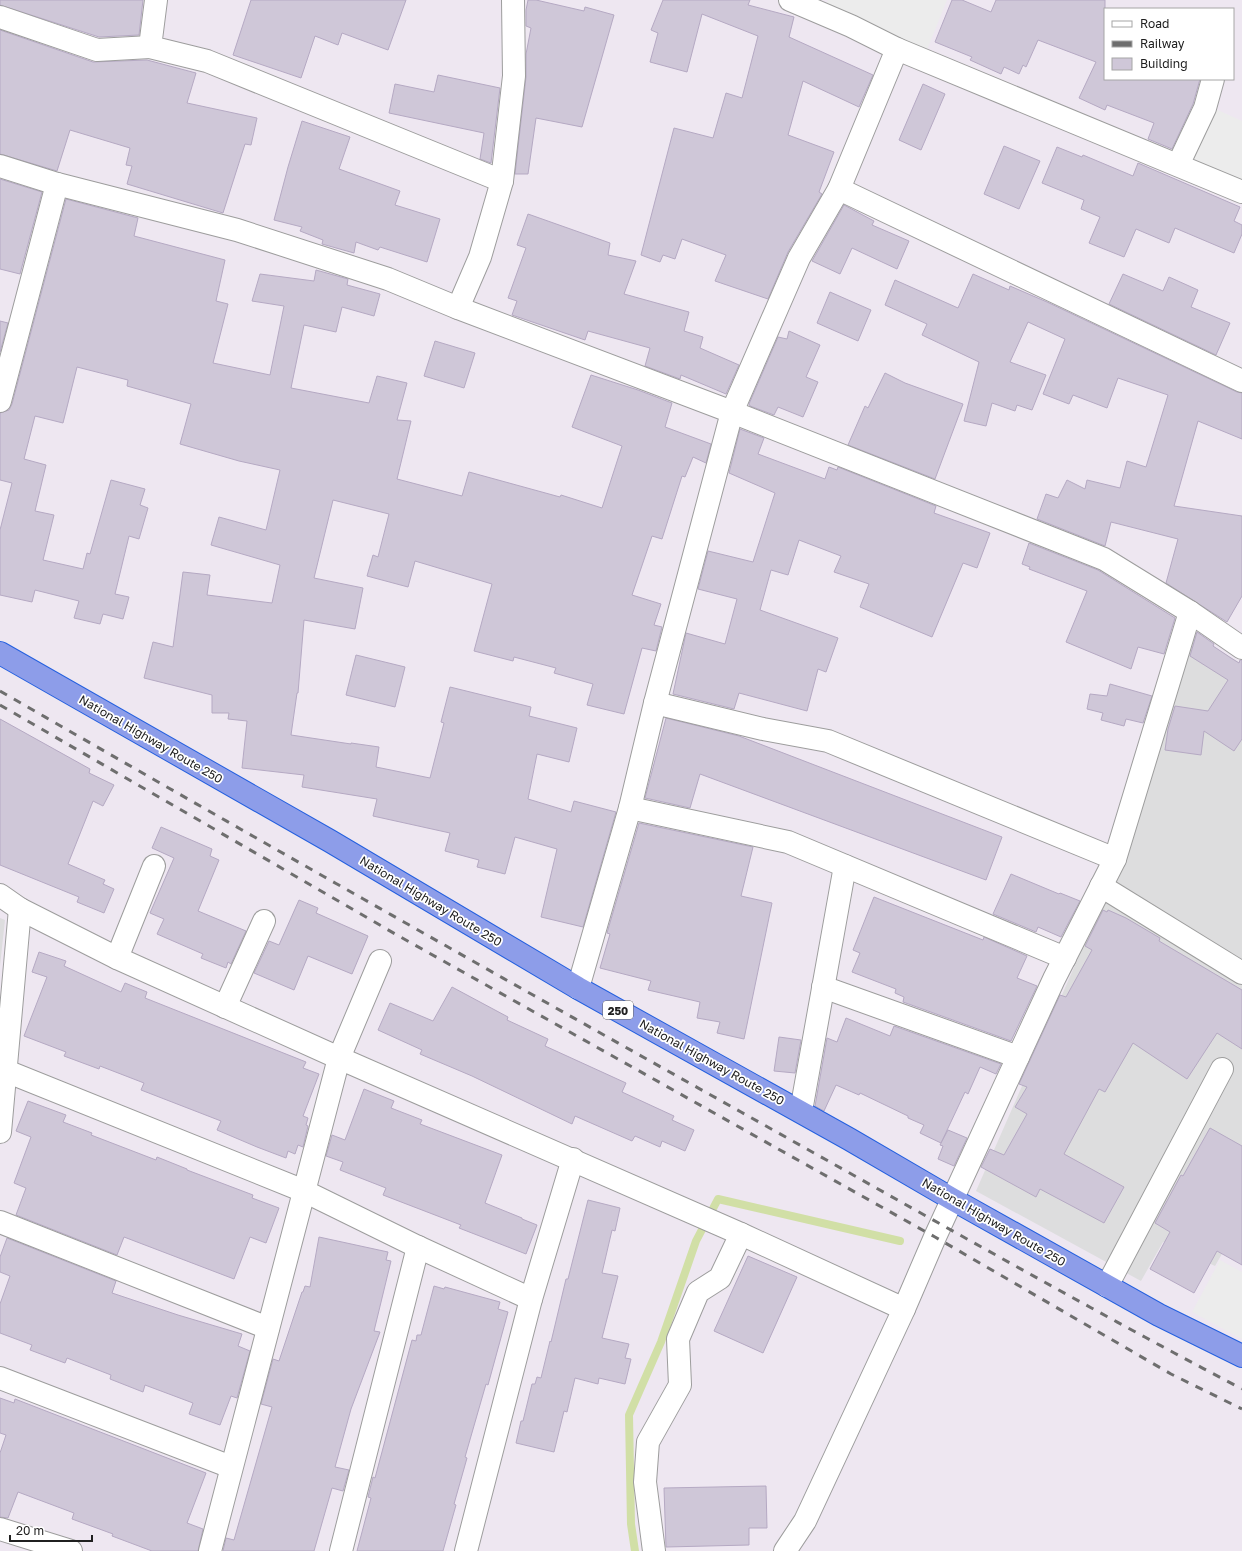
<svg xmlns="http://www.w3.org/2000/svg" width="1242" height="1551" viewBox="0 0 1242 1551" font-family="'Golos Text',sans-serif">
	<rect width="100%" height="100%" fill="#eee7f1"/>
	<!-- residential -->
	<g fill="#ddddde">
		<polygon points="1188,631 1242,664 1242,1219 1215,1266 1163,1242 1141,1281 976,1191 1111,883"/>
		<polygon points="0,918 5,920 0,966"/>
	</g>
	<!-- parking -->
	<g fill="#ececec">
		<polygon points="828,0 947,0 925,55 824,8"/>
		<polygon points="1209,106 1242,121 1242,188 1183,162"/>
		<polygon points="1220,1260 1242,1272 1242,1339 1192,1312"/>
	</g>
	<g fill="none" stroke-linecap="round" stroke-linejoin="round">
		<!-- stream -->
		<polyline stroke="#d1dfa6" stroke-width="8" points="635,1551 631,1524 629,1415 661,1342 696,1241 718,1199 900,1241"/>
	</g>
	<!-- building -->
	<g fill="#cfc7d8" stroke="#b5a9c3">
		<polygon points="0,0 143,0 139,35 99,37 0,5"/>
		<polygon points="251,0 406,0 388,50 342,33 338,45 315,36 301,78 233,55"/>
		<polygon points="528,0 536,0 584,11 585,7 614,15 582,127 536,118 528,174 515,174 526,77 526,54 531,28 526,26 526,10"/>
		<polygon points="663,0 750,0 748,5 794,17 789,37 873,75 859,107 803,81 788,135 834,152 819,192 822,194 788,252 768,299 715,281 726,255 682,239 675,259 663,255 660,262 641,255 674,128 713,138 726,93 742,98 758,36 702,14 687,72 650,62 658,33 651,30"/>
		<polygon points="952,0 962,0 991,12 996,0 1105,0 1105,79 1200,79 1193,104 1172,149 1148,139 1154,123 1107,105 1105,110 1079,98 1096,62 1038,40 1026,67 1023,65 1019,74 1004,67 1001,74 970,60 972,57 935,42"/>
		<polygon points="0,30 93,62 147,60 196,73 187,103 257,118 251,145 245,144 223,213 127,184 132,166 126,165 130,148 70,130 57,171 0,154"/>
		<polygon points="438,75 500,88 491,163 480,159 484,133 389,113 395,84 434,92"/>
		<polygon points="923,84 945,94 921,150 899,140"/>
		<polygon points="302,121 350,137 339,169 400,191 395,205 440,219 427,262 380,247 378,250 356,242 354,253 322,244 323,240 300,231 302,227 274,220 288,167"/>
		<polygon points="1004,146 1040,161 1019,209 984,194"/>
		<polygon points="1057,147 1082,157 1083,155 1133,176 1138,163 1240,207 1234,221 1242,225 1242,234 1234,253 1175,228 1169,243 1136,229 1124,257 1089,243 1100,217 1081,209 1084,200 1042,183"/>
		<polygon points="0,179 42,192 20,274 0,269"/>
		<polygon points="66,199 138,218 134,236 225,260 216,301 228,304 213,363 270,375 284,306 252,301 260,274 314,281 316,270 348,279 347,285 380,294 374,316 342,307 336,332 304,325 291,388 369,403 377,376 407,383 397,420 411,421 397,479 462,496 469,472 560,497 561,495 602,508 622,446 572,427 591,375 638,390 672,403 665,427 711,444 706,463 693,457 685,477 682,476 662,539 652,536 632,595 661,604 654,625 662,627 656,651 642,648 624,714 587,705 593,684 554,673 556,668 514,657 513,661 474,651 492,584 415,561 408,587 367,576 373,555 378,557 389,514 333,500 314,578 363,588 355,629 304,620 298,693 297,693 291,735 351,744 351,743 379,747 376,767 430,778 444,723 441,722 450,687 531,707 529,716 577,728 569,762 537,754 528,799 571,812 574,801 616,812 583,927 541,917 557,849 515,837 505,874 477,867 479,860 445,851 450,833 373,816 377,799 302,787 304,775 242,768 247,721 228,719 229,713 212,713 212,695 144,678 153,642 173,647 183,572 210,575 207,595 272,603 280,565 211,545 219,517 266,530 280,470 239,461 180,444 191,404 127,386 128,380 77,367 63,423 35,416 24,459 46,465 35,511 54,515 43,560 83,569 87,553 90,554 111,480 145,489 140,505 148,508 139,539 129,536 115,594 129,597 123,619 103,614 100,624 74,618 79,601 35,590 32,602 0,595 0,530 12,483 0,480 0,413 9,410 12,404"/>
		<polygon points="844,205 874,221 872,225 909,241 897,269 852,248 840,274 812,261"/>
		<polygon points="528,214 610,243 608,255 636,261 624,294 689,312 684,331 703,337 700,348 739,365 726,394 681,375 680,379 645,366 650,348 588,331 585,340 512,315 517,301 508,298 526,248 517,245"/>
		<polygon points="973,274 1009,290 1010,286 1047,302 1237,392 1242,393 1242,439 1198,421 1174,506 1242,516 1242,596 1227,622 1166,583 1178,539 1111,522 1105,546 1037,519 1046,494 1058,498 1067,480 1085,489 1087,480 1120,488 1127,461 1146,467 1168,395 1118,378 1107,408 1073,395 1069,404 1043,394 1065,339 1028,322 1010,362 1046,375 1032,410 1017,405 1015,411 992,403 986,426 964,421 979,362 922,335 927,324 885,305 895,280 958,308"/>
		<polygon points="1123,274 1163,291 1169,277 1198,290 1191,307 1230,323 1216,355 1109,304"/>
		<polygon points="830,292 871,310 858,341 817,323"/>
		<polygon points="0,321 8,323 0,352"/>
		<polygon points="789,331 820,345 806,377 818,382 803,417 778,407 774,415 750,406 749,404 778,337 787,339"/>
		<polygon points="435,341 475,353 464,388 424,376"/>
		<polygon points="885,373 905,383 963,404 935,479 848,445 865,406 868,408"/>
		<polygon points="740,429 764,438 758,454 825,479 829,467 837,470 838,467 936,506 934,513 990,533 977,568 963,563 932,637 860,607 869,584 834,572 841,556 799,540 788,575 771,570 760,610 838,638 826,672 818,669 807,711 739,693 734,709 673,694 686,633 725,644 737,599 698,589 708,551 753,562 775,493 729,473"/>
		<polygon points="1029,543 1098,570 1175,618 1164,654 1138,647 1131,669 1066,642 1087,591 1029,569 1030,567 1022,564"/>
		<polygon points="1197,632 1214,644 1213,646 1231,658 1239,663 1240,660 1242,660 1242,739 1234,751 1204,731 1201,755 1165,750 1168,729 1175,706 1208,711 1228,680 1190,656"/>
		<polygon points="356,655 405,667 395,707 346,695"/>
		<polygon points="1110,684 1152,696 1143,723 1126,719 1124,726 1101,720 1103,713 1087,709 1090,694 1107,696"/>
		<polygon points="666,718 739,736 1002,837 986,880 700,774 690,808 645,798"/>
		<polygon points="0,719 90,769 89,773 114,785 103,806 93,801 68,864 105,880 103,884 114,889 104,913 77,902 79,897 0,865"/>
		<polygon points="639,823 753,847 741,896 772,903 744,1039 717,1033 720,1022 697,1018 700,1002 648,990 651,981 600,968 610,934 607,933"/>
		<polygon points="161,827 212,849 210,856 219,860 198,911 246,931 231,964 228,962 226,968 201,958 203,954 157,934 164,919 150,913 174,858 152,848"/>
		<polygon points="1011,874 1059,894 1060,893 1080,901 1061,937 1038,927 1036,932 993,914"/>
		<polygon points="874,897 983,940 984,937 1027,956 1017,978 1037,986 1011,1041 903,1002 904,997 895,993 896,989 852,972 860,953 853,950"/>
		<polygon points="299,900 318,908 316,913 368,936 352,974 308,956 294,990 254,973 269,941 279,945"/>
		<polygon points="1103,910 1107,912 1108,910 1126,918 1160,938 1159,941 1242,990 1242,1049 1217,1033 1187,1079 1133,1043 1105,1092 1099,1089 1064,1154 1124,1187 1104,1223 1040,1189 1036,1197 981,1167 990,1149 1004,1155 1027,1114 1015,1107 1027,1087 1019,1084 1060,995 1066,997 1092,950 1085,946"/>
		<polygon points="39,952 66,961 64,966 121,992 125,983 147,992 145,998 306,1062 303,1068 319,1074 303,1116 308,1118 306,1125 308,1126 303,1147 298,1145 295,1154 288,1151 286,1158 257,1147 217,1130 221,1121 141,1090 144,1083 100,1066 99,1069 64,1056 66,1052 24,1036 47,977 32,972"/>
		<polygon points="452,987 508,1017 507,1020 548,1039 545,1046 626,1083 622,1092 674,1116 672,1120 694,1130 685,1151 662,1141 660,1147 635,1136 632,1141 575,1116 572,1124 472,1076 420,1054 422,1050 378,1030 390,1003 433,1021"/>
		<polygon points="846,1018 890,1036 894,1026 1001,1064 996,1074 980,1067 968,1094 965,1092 941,1143 920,1133 924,1125 908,1118 908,1116 860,1093 859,1095 836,1085 824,1111 815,1106 827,1038 837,1042"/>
		<polygon points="779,1037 801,1040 795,1073 774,1071"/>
		<polygon points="364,1089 394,1101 391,1108 422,1120 420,1124 502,1155 485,1203 522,1218 522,1219 537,1225 526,1254 459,1228 461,1225 383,1195 386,1188 340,1170 343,1162 326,1156 332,1135 345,1140"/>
		<polygon points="28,1101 66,1115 63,1122 92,1133 91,1135 156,1160 157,1157 187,1169 187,1170 253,1195 252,1198 279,1208 266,1243 250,1237 234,1279 124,1237 117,1255 16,1215 26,1188 14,1183 31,1137 16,1131"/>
		<polygon points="1210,1128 1242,1146 1242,1265 1217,1251 1194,1293 1150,1269 1170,1232 1155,1223 1181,1175 1183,1176"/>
		<polygon points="948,1130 967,1138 954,1166 938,1159 943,1146 940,1145"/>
		<polygon points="588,1200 620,1208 615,1231 612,1230 602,1273 618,1276 602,1338 629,1344 625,1358 631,1359 625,1384 599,1378 598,1384 575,1378 567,1412 564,1411 554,1452 516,1443 521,1421 523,1421 532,1384 535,1384 537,1377 541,1378 550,1341 551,1342 566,1279 568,1279"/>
		<polygon points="319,1237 388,1252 386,1260 391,1261 374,1331 380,1332 351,1409 335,1467 349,1470 343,1491 332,1488 314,1551 223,1551 226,1538 234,1540 272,1407 261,1404 273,1359 279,1361 302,1292 303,1292 305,1286 310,1287"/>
		<polygon points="7,1238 116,1281 112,1293 178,1315 242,1334 238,1346 250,1351 237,1398 231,1396 220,1425 189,1414 193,1403 145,1385 143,1392 110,1379 111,1375 67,1358 65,1363 30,1350 32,1345 0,1333 0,1304 10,1276 0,1272 0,1257"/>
		<polygon points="748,1256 797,1277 763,1353 714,1331"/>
		<polygon points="434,1286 444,1289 445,1287 500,1302 498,1309 508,1312 488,1385 486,1384 465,1457 467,1458 454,1504 456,1505 443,1551 357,1551 371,1498 368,1497 373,1477 375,1478 412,1340 416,1341 417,1335 421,1335"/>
		<polygon points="0,1398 14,1403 15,1399 206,1473 187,1523 203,1529 198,1551 152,1551 112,1536 113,1534 72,1519 74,1513 18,1492 8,1518 0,1517 0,1453 6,1435 0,1433"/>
		<polygon points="766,1486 767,1528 749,1528 749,1545 666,1547 664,1488"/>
	</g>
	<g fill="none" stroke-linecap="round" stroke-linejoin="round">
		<!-- minor casing -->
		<g stroke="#9d9d9d" stroke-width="24">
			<g id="minor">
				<polyline points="156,0 150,47 207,61 502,181"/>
				<polyline points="790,0 851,26 897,49 1242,192"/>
				<polyline points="0,17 97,50 150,47"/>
				<polyline points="1178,165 1205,108 1213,79"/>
				<polyline points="0,166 57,184 237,230 388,279 458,308 732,412 1104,559 1190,612 1242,648"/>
				<polyline points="839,189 1242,381"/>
				<polyline points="458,308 480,257 502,181 514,76 513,0"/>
				<polyline points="0,401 57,184"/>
				<polyline points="655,703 763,729 828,741 1115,859"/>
				<polyline points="630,808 788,842 1065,958"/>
				<polyline points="1101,886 1242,973"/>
				<polyline points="0,895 20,909 117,958 339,1058 741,1234 904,1309"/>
				<polyline points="117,958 154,866"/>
				<polyline points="823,987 1018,1057"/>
				<polyline points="578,988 630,808 655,703 732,412 799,258 839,189 897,49"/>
				<polyline points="225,1007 264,921"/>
				<polyline points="6,1071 304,1191 418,1247 531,1299"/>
				<polyline points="801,1111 845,866"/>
				<polyline points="0,1132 20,909"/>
				<polyline points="0,1222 268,1328"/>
				<polyline points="1107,1286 1222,1069"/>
				<polyline points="0,1378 231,1467"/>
				<polyline points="0,1529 71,1551"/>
				<polyline points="210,1551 339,1058 380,961"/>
				<polyline points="341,1551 418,1247"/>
				<polyline points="466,1551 531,1299 573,1159"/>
				<polyline points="654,1551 645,1482 648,1442 680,1385 678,1339 698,1292 720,1278 741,1234"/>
				<polyline points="785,1551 805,1521 904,1309 935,1237 1054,979 1115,859 1190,612"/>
			</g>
		</g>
		<!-- highway casing -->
		<g stroke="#2460df" stroke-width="24">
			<polyline id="highway" points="0,653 330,841 578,988 849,1139 952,1199 1159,1315 1242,1356"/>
		</g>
		<!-- minor -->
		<use href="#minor" stroke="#fff" stroke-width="22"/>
		<!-- highway -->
		<use href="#highway" stroke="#8d9de9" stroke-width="22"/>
		<!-- rail -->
		<g stroke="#6e6e6e" stroke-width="3" stroke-dasharray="8 8" stroke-linecap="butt">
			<path d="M0,691C246,833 493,973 741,1112C907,1205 1073,1300 1242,1389"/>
			<polyline points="0,705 397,935 935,1237 1171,1374 1242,1409"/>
		</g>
	</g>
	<g text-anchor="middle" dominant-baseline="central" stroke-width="3.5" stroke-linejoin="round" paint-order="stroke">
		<!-- shield labels -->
		<rect fill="#fff" stroke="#636363" stroke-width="1" x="603" y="1001" width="30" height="18" rx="3"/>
		<g font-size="11" font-weight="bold" fill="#202020">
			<text x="618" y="1010">250</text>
		</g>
		<!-- street labels -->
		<g font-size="12" fill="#202020" stroke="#fff">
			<text transform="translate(151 739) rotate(30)">National Highway Route 250</text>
			<text transform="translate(431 901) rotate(31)">National Highway Route 250</text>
			<text transform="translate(712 1062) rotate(29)">National Highway Route 250</text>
			<text transform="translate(994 1222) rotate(30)">National Highway Route 250</text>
		</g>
	</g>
	<!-- legend -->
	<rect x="1104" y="8" width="130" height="72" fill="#ffffff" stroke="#a6a6a6"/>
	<rect x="1112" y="21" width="20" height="6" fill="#ffffff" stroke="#a6a6a6"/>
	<text x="1140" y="28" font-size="12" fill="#202020">Road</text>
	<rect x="1112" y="41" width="20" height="6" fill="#6e6e6e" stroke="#a6a6a6"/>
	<text x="1140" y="48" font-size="12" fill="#202020">Railway</text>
	<rect x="1112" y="58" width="20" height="12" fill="#cfc7d8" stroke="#a6a6a6"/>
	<text x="1140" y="68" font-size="12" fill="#202020">Building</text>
	<!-- scale -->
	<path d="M10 1535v6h82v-6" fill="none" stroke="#202020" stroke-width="2"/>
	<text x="16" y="1535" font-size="12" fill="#202020" stroke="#ffffff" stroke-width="3" paint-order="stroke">20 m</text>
</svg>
